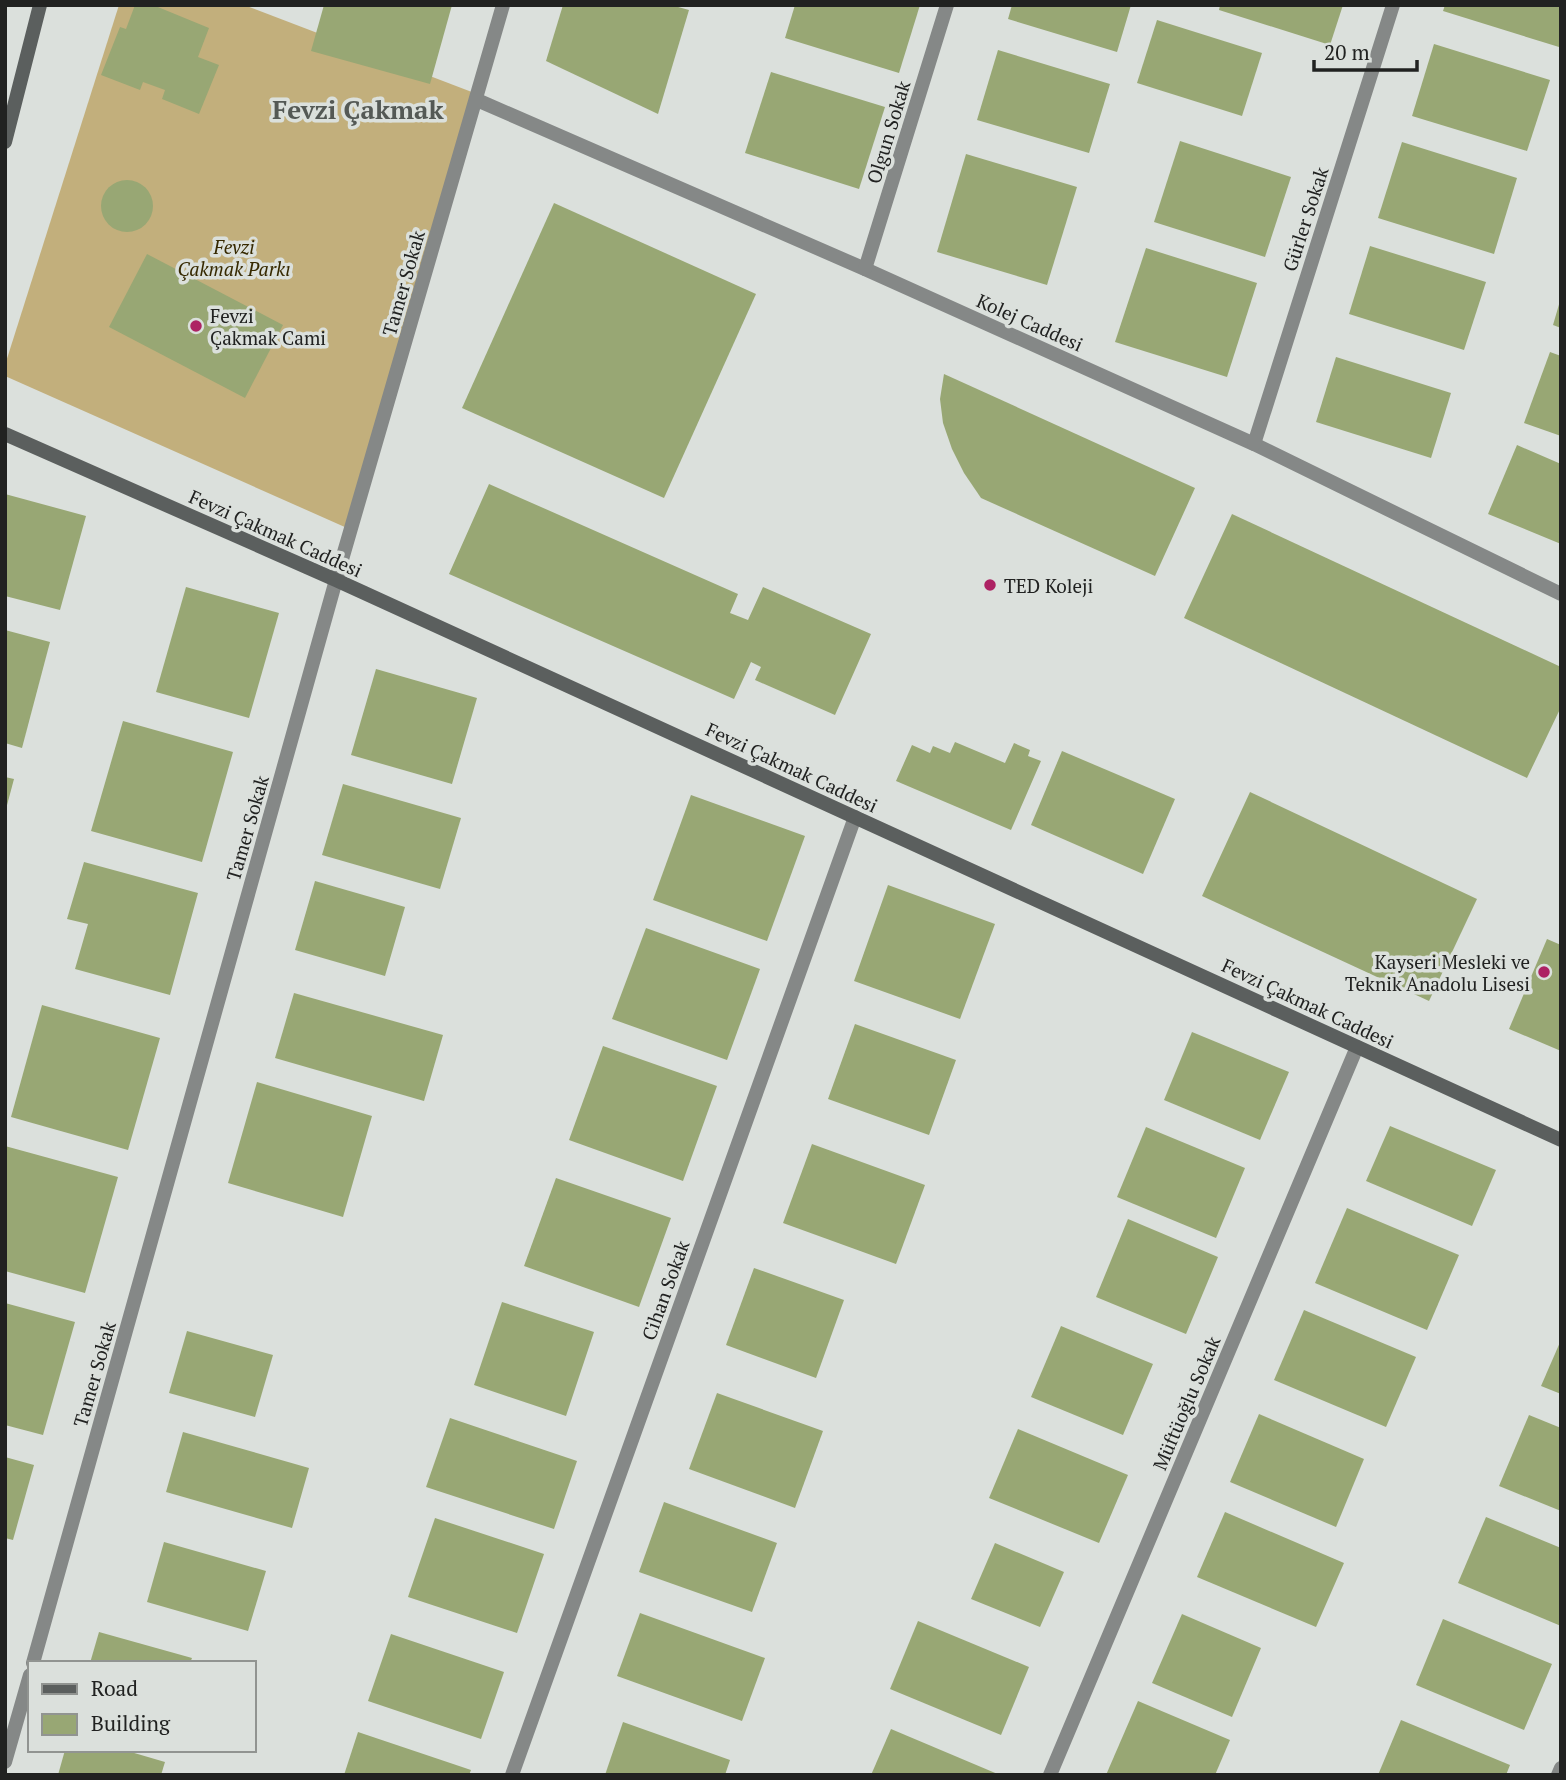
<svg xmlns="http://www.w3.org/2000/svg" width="1566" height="1780" viewBox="0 0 1566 1780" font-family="'PT Serif',serif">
	<rect width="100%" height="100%" fill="#dbe0dc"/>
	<!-- forest -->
	<polygon fill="#c2af7c" points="119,5 244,5 477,94 347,528 5,376 5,365"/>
	<!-- building -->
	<g fill="#98a774">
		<polygon points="135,5 153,5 209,28 198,57 219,65 199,114 162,99 165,90 143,82 140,90 101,75 120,27 126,29"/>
		<polygon points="324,5 452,5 430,84 311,51"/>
		<polygon points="563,5 671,5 689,10 658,114 546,61"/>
		<polygon points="795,5 920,5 899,73 785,38"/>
		<polygon points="1012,5 1131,5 1117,52 1008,19"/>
		<polygon points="1220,5 1343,5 1330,45 1219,10"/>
		<polygon points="1445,5 1561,5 1561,40 1559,47 1443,11"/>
		<polygon points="1157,20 1262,53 1242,116 1137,83"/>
		<polygon points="1434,44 1550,80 1527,151 1412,116"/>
		<polygon points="998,50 1110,84 1089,153 977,120"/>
		<polygon points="771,72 885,107 859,189 745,153"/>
		<polygon points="1180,141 1291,177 1265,257 1154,222"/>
		<polygon points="1402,142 1517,178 1494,254 1378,218"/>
		<polygon points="966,154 1077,187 1047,285 937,252"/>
		<circle cx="127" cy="206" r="26"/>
		<polygon points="554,203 756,294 664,498 462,408"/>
		<polygon points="1370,246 1486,282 1464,350 1349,314"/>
		<polygon points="1146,248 1257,283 1227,377 1115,342"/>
		<polygon points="147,254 283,325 245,398 109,327"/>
		<polygon points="1560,301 1561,301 1561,328 1553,325"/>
		<polygon points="1550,352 1561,356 1561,436 1524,423"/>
		<polygon points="1336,357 1451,393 1431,458 1316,422"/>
		<polygon points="944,374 1195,488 1155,576 981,498 964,473 952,449 943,423 940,399"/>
		<polygon points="1517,445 1561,464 1561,544 1488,514"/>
		<polygon points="489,484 738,594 730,613 748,620 763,587 871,634 835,715 755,680 761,667 751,662 734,699 449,574"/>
		<polygon points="5,494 86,516 60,610 5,596"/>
		<polygon points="1232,514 1561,667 1561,707 1527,778 1184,618"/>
		<polygon points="186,587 279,613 249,718 156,692"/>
		<polygon points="5,630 50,642 22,748 5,743"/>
		<polygon points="376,669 477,698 452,784 351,755"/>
		<polygon points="123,721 233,752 202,862 91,831"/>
		<polygon points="955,742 1005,763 1014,743 1030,750 1028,756 1041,761 1011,830 896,781 912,745 930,753 933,746 950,753"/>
		<polygon points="1062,751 1175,799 1143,874 1031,825"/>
		<polygon points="5,777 14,779 6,809 5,809"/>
		<polygon points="343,784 461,818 440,889 322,855"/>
		<polygon points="1250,792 1477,899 1429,1001 1202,896"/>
		<polygon points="691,795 805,836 767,941 653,900"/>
		<polygon points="84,862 198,893 170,995 75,969 88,924 67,919"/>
		<polygon points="315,881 405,907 385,976 295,950"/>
		<polygon points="888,885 995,924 960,1019 854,981"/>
		<polygon points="646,928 760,969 727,1060 612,1019"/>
		<polygon points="1547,939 1561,945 1561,1051 1509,1029"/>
		<polygon points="294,993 443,1035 424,1101 275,1058"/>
		<polygon points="42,1005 160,1038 128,1150 11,1117"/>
		<polygon points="855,1024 956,1060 929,1135 828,1099"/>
		<polygon points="1192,1032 1289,1072 1260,1140 1164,1100"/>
		<polygon points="603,1046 717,1086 683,1181 569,1140"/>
		<polygon points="257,1082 372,1116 343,1217 228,1183"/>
		<polygon points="1390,1126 1496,1170 1472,1226 1366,1181"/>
		<polygon points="1146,1127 1245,1168 1216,1238 1117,1197"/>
		<polygon points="812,1144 925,1185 896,1264 783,1223"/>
		<polygon points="5,1146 118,1177 85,1293 5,1271"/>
		<polygon points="556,1178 671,1218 639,1307 524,1266"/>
		<polygon points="1347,1208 1459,1255 1427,1330 1315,1283"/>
		<polygon points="1128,1219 1218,1257 1186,1334 1096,1297"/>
		<polygon points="754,1268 844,1300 816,1378 726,1345"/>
		<polygon points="502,1302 594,1332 566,1416 474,1385"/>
		<polygon points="5,1303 75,1322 43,1435 5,1425"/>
		<polygon points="1304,1310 1416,1357 1386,1427 1274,1380"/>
		<polygon points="1061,1326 1153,1364 1123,1435 1031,1397"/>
		<polygon points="187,1331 273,1355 255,1417 169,1393"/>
		<polygon points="1561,1340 1561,1394 1541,1386"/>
		<polygon points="717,1393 823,1431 795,1508 689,1469"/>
		<polygon points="1259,1414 1364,1459 1336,1527 1230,1482"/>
		<polygon points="1529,1415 1561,1428 1561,1511 1499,1486"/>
		<polygon points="450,1418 577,1461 554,1529 426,1487"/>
		<polygon points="1018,1429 1128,1475 1099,1543 989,1498"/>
		<polygon points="183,1432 309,1468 292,1528 166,1492"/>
		<polygon points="5,1457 34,1465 13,1540 5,1538"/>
		<polygon points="664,1502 777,1543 752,1612 639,1572"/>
		<polygon points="1225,1512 1344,1563 1316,1627 1197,1577"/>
		<polygon points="1486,1517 1561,1548 1561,1626 1458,1583"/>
		<polygon points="435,1518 544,1554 517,1633 408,1597"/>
		<polygon points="164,1542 266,1571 248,1631 147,1602"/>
		<polygon points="995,1543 1064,1572 1040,1627 971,1599"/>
		<polygon points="640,1613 765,1658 742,1721 617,1676"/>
		<polygon points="1182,1614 1261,1648 1232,1717 1152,1683"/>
		<polygon points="1443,1619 1552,1664 1524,1730 1416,1685"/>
		<polygon points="918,1621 1029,1667 1001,1735 890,1689"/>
		<polygon points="99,1632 192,1658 190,1663 90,1663"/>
		<polygon points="391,1634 504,1672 481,1739 368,1701"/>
		<polygon points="1138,1701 1230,1740 1215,1775 1106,1775"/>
		<polygon points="1401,1720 1510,1765 1506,1775 1378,1775"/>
		<polygon points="623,1722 730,1760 725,1775 605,1775"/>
		<polygon points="891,1729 1000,1775 871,1775"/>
		<polygon points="358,1732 471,1770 469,1775 344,1775"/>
		<polygon points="65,1750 124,1750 165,1762 161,1775 58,1775"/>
	</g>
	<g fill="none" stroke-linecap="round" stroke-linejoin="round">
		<!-- street -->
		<g stroke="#858887" stroke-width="14">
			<polyline points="477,100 865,269 1254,444 1561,594"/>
			<polyline points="865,269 947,5"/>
			<polyline points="1254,444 1393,5"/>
			<polyline points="33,1663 336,580 503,5"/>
			<polyline points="5,1762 30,1675"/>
			<polyline points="512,1775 855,817"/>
			<polyline points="1050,1775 1357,1047"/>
			<polyline points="1558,1775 1561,1768"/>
		</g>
		<!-- secondary -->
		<g stroke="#5b5f5e" stroke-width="14">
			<polyline points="5,142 40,5"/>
			<polyline points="5,434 336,580 1561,1140"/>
		</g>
	</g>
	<!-- markers -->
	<g fill="#ad2263" stroke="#dbe0dc" stroke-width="2.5">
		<circle cx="196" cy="326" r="7"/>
		<circle cx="990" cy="585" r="7"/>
		<circle cx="1544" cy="972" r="7"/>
	</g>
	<g text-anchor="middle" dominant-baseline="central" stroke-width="7" stroke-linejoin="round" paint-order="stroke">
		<!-- street labels -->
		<g font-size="19" fill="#212221" stroke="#dbe0dc">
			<text transform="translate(888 132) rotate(-73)">Olgun Sokak</text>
			<text transform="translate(1305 219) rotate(-72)">Gürler Sokak</text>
			<text transform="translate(403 283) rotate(-74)">Tamer Sokak</text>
			<text transform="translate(1030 322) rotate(24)">Kolej Caddesi</text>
			<text transform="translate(276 533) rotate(24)">Fevzi Çakmak Caddesi</text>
			<text transform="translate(792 767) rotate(25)">Fevzi Çakmak Caddesi</text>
			<text transform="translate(247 828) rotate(-74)">Tamer Sokak</text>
			<text transform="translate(1308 1003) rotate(25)">Fevzi Çakmak Caddesi</text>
			<text transform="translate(665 1290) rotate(-70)">Cihan Sokak</text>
			<text transform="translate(94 1374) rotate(-74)">Tamer Sokak</text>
			<text transform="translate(1186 1403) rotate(-67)">Müftüoğlu Sokak</text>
		</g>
		<!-- park labels -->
		<g font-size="19" font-style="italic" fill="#362900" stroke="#dbe0dc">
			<text x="234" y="246">Fevzi<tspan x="234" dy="22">Çakmak Parkı</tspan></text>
		</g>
		<!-- poi labels -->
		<g font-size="19" fill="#212221" stroke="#dbe0dc" text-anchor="start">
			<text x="210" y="315">Fevzi<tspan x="210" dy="22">Çakmak Cami</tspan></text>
			<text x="1004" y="585">TED Koleji</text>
			<text x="1530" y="961" text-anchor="end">Kayseri Mesleki ve<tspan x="1530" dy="22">Teknik Anadolu Lisesi</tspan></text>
		</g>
		<!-- district labels -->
		<g font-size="26" font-weight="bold" fill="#545955" stroke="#dbe0dc">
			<text x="358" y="109">Fevzi Çakmak</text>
		</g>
	</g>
	<!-- border -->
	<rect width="1566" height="1780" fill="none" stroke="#212221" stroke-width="14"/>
	<!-- legend -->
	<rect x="28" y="1661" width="228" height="91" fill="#dbe0dc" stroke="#919491" stroke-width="2"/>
	<rect x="42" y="1684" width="35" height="10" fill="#5b5f5e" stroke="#919491" stroke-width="2"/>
	<text x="91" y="1696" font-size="21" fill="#212221">Road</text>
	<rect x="42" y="1714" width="35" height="21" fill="#98a774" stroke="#919491" stroke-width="2"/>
	<text x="91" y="1731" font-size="21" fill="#212221">Building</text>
	<!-- scale -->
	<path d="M1314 60v10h103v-10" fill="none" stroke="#212221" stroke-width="3.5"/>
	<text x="1324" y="60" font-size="21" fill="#212221" stroke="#dbe0dc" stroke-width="5" paint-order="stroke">20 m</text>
</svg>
